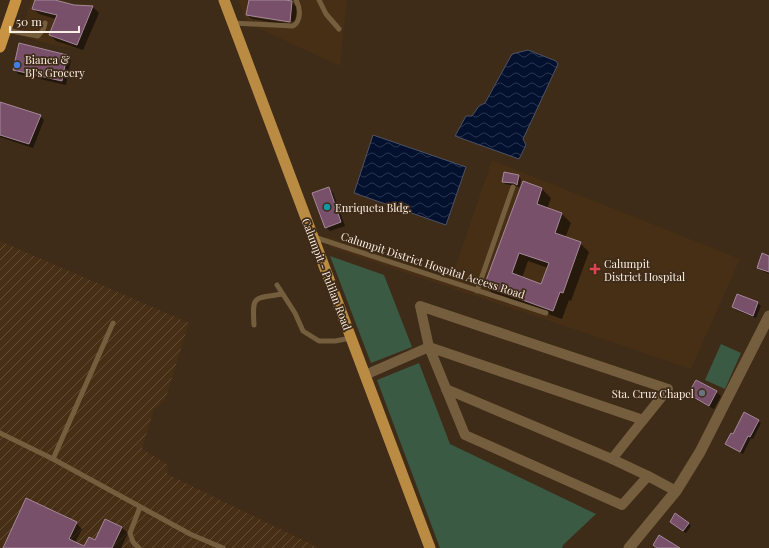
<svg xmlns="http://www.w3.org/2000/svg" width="769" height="548" viewBox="0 0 769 548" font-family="'Playfair Display',serif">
	<defs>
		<pattern id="industrial-furrows" width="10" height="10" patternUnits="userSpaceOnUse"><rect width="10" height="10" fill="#472f16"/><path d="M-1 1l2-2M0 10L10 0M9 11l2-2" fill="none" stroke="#624d38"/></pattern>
		<pattern id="water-waves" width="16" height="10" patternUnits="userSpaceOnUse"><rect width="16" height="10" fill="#03112f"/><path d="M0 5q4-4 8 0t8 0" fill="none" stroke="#29344d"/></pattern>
	</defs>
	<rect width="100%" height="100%" fill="#3e2b18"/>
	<!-- built -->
	<g fill="#472f16">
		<polygon points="31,0 62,0 74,4 95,4 76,48 56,46 20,36"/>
		<polygon points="238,0 347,0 340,66 247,23"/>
		<polygon points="492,160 740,259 691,369 553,322 331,248 326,236 451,279"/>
	</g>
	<!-- industrial -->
	<polygon fill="url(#industrial-furrows)" points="0,241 189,323 165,400 154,409 142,449 168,465 167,474 319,548 0,548"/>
	<!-- grass -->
	<g fill="#3b5a43">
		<polygon points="330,256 384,275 412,347 371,363"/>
		<polygon points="721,344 741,353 725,389 705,380"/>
		<polygon points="419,363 450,444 596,514 563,545 562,548 440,548 377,380"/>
	</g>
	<!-- water -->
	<g fill="url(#water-waves)" stroke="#4d5365">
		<polygon points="528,50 556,61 558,64 523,139 526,145 519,159 455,136 466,116 472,116 479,106 485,103 512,54"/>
		<polygon points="373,135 466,167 446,225 354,193"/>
	</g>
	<!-- shadow -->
	<g fill="#0007" fill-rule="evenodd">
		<polygon points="36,0 51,0 74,6 93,7 99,13 83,50 56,41 50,35 56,19 39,14 33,9"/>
		<polygon points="250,0 279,0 292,2 297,8 295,22 251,15 251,17 294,24 294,26 252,19 247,15"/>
		<polygon points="67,56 71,60 66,85 18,74 14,69"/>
		<polygon points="0,103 40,116 44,120 33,148 0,137"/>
		<polygon points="518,176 521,179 520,187 505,184 503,182"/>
		<path d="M523,182L542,189L551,198L547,209L562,214L571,223L565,238L580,243L589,252L571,301L569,300L562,319L494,295L486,286ZM528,261L548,268L542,285L522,278Z"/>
		<polygon points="328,188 333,193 345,226 330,231 326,227"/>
		<polygon points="769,257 769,274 761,270 758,268"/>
		<polygon points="738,295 758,303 761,306 756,318 736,310 733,307"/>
		<polygon points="716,392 721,396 714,409 693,398 689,394"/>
		<polygon points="758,421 761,423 753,439 751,438 743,454 727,444 733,435"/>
		<polygon points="671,522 688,523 691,526 686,533"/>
		<polygon points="76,523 82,529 75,543 85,548 122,528 128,533 121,548 4,548"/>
	</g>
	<!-- building -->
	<g fill="#785069" stroke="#a5899a" fill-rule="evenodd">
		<polygon points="35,0 55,0 74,5 93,6 77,45 49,35 57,15 32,9"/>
		<polygon points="249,0 285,0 292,1 290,22 246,15"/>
		<polygon points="19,43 67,55 62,81 13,70"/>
		<polygon points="0,102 41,115 29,144 0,135"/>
		<polygon points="504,172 519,175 517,185 514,183 502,182"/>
		<path d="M523,181L542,188L537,204L562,213L555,233L581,242L563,293L560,292L553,311L484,286ZM519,253L549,263L541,284L512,273Z"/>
		<polygon points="329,187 341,222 325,228 312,193"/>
		<polygon points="762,253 769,256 769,272 757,268"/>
		<polygon points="737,294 758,302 753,316 732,307"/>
		<polygon points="696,380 717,391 709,406 688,394"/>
		<polygon points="744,412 759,420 750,437 748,436 740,452 725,444 731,433 733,434"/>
		<polygon points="26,498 77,522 69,539 84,546 89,537 95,540 105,519 122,527 112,548 3,548"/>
		<polygon points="675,513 689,523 683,531 670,522"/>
		<polygon points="659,535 680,548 657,548 653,545"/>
	</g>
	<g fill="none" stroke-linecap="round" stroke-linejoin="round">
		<!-- service -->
		<g stroke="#755e3e" stroke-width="5">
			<polyline points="319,0 326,14 339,29"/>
			<path d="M233,23L293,26C301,21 301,9 296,0"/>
			<polyline points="6,30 38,36 43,30 45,23"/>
			<polyline points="314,237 546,313"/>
			<polyline points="277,285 295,313 303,331 319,341 335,341 351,338"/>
			<polyline points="477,291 513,187"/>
			<path d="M254,325C252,294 254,299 282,294"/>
			<polyline points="0,433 53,459 190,534 223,548"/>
			<polyline points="53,459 113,323"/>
			<polyline points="139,548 133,542 130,533 140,507"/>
		</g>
		<!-- minor -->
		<g stroke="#755e3e" stroke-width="10">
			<polyline points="365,375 429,347 643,420 612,459"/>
			<polyline points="446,389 612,459 648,476 676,491"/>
			<polyline points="643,420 668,389 420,306 429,347 465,435 622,505 648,476"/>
		</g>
		<!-- tertiary -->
		<polyline stroke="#755e3e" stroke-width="11" points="629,548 676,491 700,452 769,316"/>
		<!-- primary -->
		<polyline stroke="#ba8b43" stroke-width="11" points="224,0 430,548"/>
		<!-- trunk -->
		<polyline stroke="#c89443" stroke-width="11" points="0,47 16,0"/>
	</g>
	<!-- markers -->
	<circle fill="#3f7fe0" stroke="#3e2b18" stroke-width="1.5" cx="17" cy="65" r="4"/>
	<circle fill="#0f9aa8" stroke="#3e2b18" stroke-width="1.5" cx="327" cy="207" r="4"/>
	<path fill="#e0444e" stroke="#3e2b18" stroke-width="1.5" d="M593 263h4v4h4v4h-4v4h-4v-4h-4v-4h4z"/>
	<circle fill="#6b7280" stroke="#3e2b18" stroke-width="1.5" cx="702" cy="393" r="4"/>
	<g text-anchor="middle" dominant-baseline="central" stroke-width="3.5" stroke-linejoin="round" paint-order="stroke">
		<!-- poi labels -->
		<g font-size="11" fill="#fbeee2" stroke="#3e2b18" text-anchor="start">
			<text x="25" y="59">Bianca &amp;<tspan x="25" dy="13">BJ's Grocery</tspan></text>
			<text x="335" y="207">Enriqueta Bldg.</text>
			<text x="604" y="263">Calumpit<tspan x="604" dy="13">District Hospital</tspan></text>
			<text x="694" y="393" text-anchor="end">Sta. Cruz Chapel</text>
		</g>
		<!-- street labels -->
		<g font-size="11" fill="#fbeee2" stroke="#3e2b18">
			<text transform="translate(433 265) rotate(18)">Calumpit District Hospital Access Road</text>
			<text transform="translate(327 274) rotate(69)">Calumpit - Pulilan Road</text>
		</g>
	</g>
	<!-- scale -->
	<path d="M10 26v6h69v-6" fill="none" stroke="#fbeee2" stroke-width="2"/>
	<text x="16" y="26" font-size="12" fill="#fbeee2" stroke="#3e2b18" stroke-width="3" paint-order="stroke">50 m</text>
</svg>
